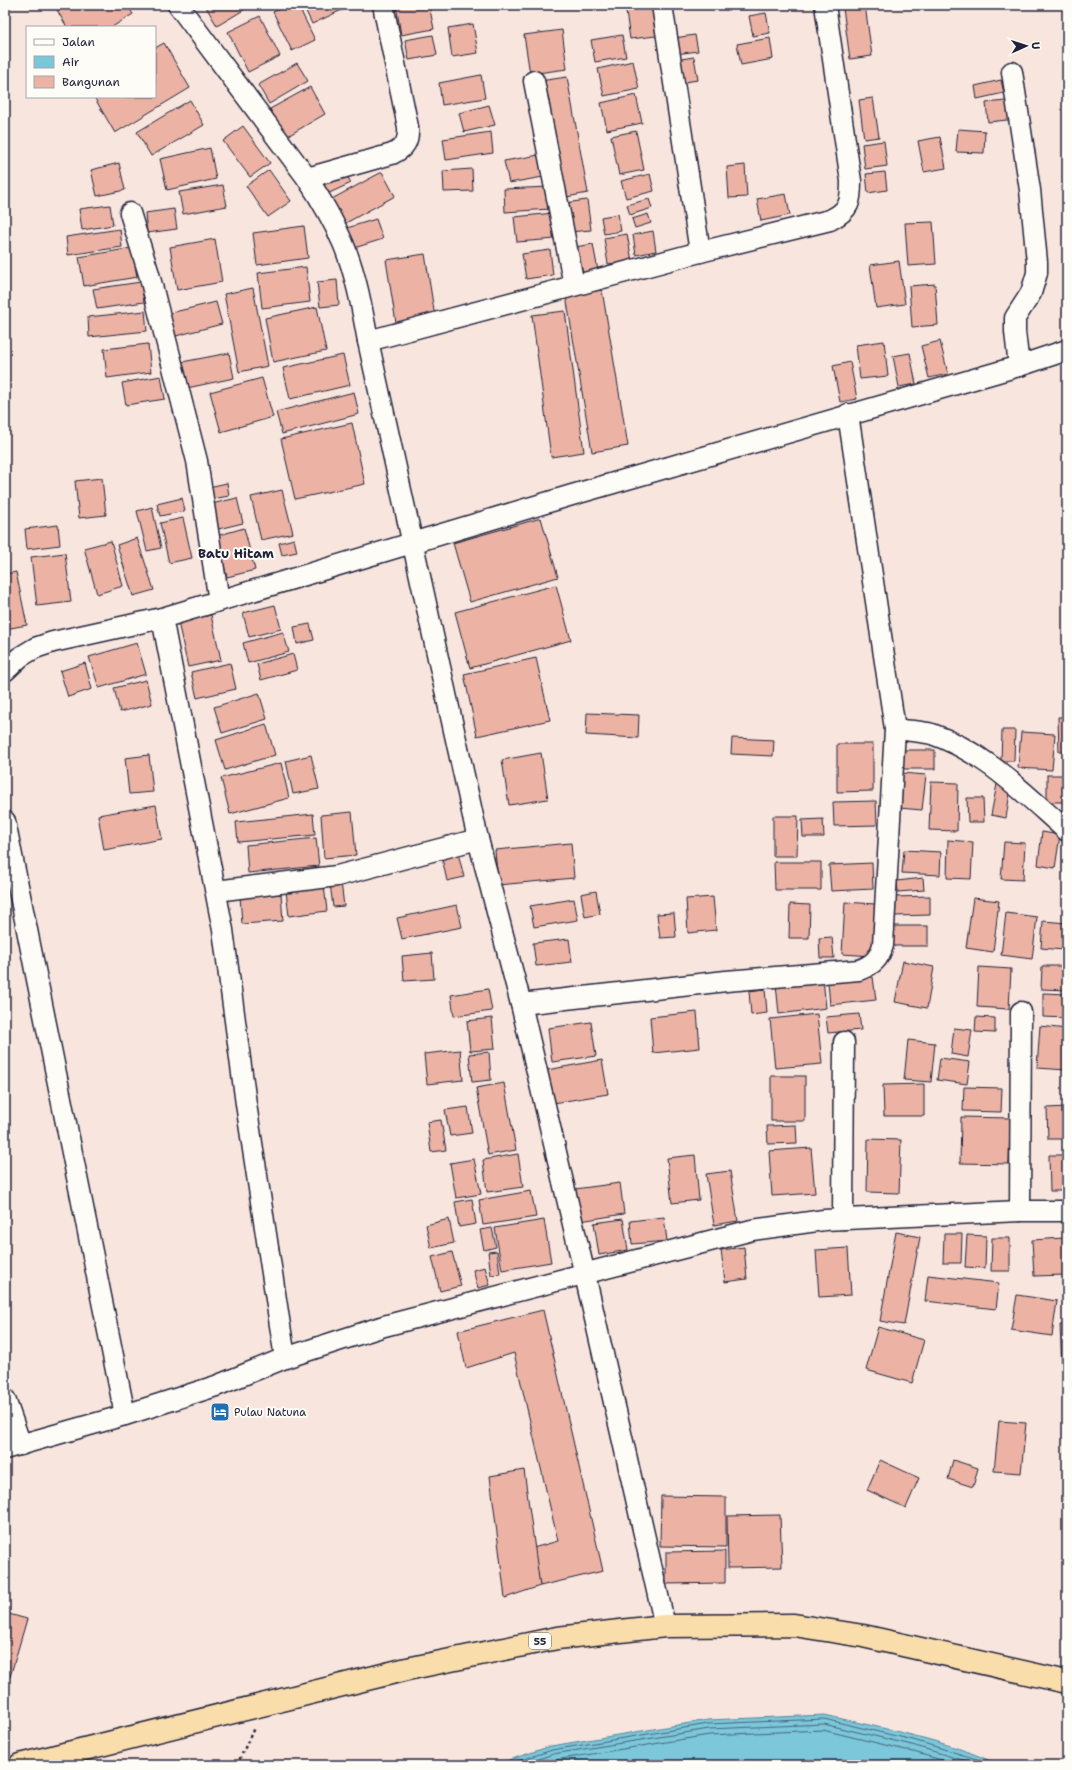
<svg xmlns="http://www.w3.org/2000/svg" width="1072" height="1770" viewBox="0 0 1072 1770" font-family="'Shantell Sans',sans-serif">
	<rect width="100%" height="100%" fill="#f8e6de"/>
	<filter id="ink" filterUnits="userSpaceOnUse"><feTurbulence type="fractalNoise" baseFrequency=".025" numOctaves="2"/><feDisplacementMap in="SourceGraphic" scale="8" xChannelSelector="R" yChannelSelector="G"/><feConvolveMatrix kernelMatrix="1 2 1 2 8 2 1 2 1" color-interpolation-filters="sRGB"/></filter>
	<g filter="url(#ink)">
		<!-- water -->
		<path fill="#7bc7da" stroke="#57859a" d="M825,1715C879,1728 949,1740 999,1765H494L551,1746L708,1720Z"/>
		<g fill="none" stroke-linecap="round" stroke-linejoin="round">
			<!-- shore -->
			<g stroke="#46647b" stroke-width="1">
				<polyline points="506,1765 552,1750 708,1724 824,1719 913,1740 980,1760 990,1765"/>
				<polyline points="522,1765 553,1754 709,1729 824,1724 912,1745 979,1765"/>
				<polyline points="541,1765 555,1760 709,1735 823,1730 910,1751 959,1765"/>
			</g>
		</g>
		<!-- building -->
		<g fill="#ecb3a4" stroke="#22223b">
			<polygon points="64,5 127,5 133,14 112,27 67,27 57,10"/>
			<polygon points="205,5 252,5 217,26"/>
			<polygon points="288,5 298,5 315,40 292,51 273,12"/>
			<polygon points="303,5 344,5 346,8 312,24"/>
			<polygon points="396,5 429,5 434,29 401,35"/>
			<polygon points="443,5 465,5 444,8"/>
			<polygon points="625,5 652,5 656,36 630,39"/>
			<polygon points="865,5 872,56 850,59 843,8"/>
			<polygon points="766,13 770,33 753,36 749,16"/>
			<polygon points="260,16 280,56 248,72 228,32"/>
			<polygon points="473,24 478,53 452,57 448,28"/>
			<polygon points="562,30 567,69 530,74 524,35"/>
			<polygon points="433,35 437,55 409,60 405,40"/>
			<polygon points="622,35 626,57 595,62 591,40"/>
			<polygon points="695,35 698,51 676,54 674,38"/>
			<polygon points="770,38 773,59 741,65 737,44"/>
			<polygon points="164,43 190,88 115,133 94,97 155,97 155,48"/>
			<polygon points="694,57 698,80 678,83 675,60"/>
			<polygon points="633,61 639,89 604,96 598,69"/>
			<polygon points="297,63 308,81 269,104 258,85"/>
			<polygon points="481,75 485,98 442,105 439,83"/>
			<polygon points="567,77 588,193 561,198 540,81"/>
			<polygon points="1001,80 1004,93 977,99 975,86"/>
			<polygon points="310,87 325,114 286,137 270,109"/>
			<polygon points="636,95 642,123 607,130 601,103"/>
			<polygon points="873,98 879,137 864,139 859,100"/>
			<polygon points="190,100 204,125 151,156 137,132"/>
			<polygon points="1015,100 1017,119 988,122 986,103"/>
			<polygon points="489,105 495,125 464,132 459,113"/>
			<polygon points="243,126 270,163 250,177 223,141"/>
			<polygon points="958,129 985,131 984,153 956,152"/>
			<polygon points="636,131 644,170 619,175 611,136"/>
			<polygon points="491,132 493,153 446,160 443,139"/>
			<polygon points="940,137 946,168 924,172 918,141"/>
			<polygon points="884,141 887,166 865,169 862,144"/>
			<polygon points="210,148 216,179 167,190 160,159"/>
			<polygon points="539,155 543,177 509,183 504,161"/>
			<polygon points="119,163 125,190 97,196 91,170"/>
			<polygon points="745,165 747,197 729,198 727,167"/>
			<polygon points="472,169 473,191 444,192 443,171"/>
			<polygon points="269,170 291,201 268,217 246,186"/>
			<polygon points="345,172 351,183 325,195 320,185"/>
			<polygon points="382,172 395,196 344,224 330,200"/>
			<polygon points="885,172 887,190 868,193 866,174"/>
			<polygon points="650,174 654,191 626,198 621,181"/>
			<polygon points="223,185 227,206 183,214 179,192"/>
			<polygon points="549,187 550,209 505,212 504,189"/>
			<polygon points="786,194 790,215 761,221 757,199"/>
			<polygon points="649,199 652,208 630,215 627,205"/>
			<polygon points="587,200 591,230 569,232 565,203"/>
			<polygon points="110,205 113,225 82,230 79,209"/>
			<polygon points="174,209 177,229 147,233 145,213"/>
			<polygon points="554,213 556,239 517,242 514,217"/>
			<polygon points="618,214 621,231 604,234 601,217"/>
			<polygon points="648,214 651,223 635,228 632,219"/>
			<polygon points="376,219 383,239 354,248 347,228"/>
			<polygon points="933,222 936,264 908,266 905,223"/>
			<polygon points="304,226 308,258 257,265 253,233"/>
			<polygon points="120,229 122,247 68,255 66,237"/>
			<polygon points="653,231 656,251 636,255 633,235"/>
			<polygon points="627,234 632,261 608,264 604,238"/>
			<polygon points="215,239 222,282 177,290 170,247"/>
			<polygon points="593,244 598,271 573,275 569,248"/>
			<polygon points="132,248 137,277 84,286 79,257"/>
			<polygon points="550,250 553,275 526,279 522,254"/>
			<polygon points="425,254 435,317 396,323 386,260"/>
			<polygon points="899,261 905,304 876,308 870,265"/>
			<polygon points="306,267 310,302 262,308 258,273"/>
			<polygon points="337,280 339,305 320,307 317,282"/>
			<polygon points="141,282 144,302 97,309 93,289"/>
			<polygon points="935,284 938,325 912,327 909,286"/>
			<polygon points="253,288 268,366 239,372 224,294"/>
			<polygon points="602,290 628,446 592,452 566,296"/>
			<polygon points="216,302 222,324 172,337 166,314"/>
			<polygon points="317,307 326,351 273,362 265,318"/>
			<polygon points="145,311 147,331 89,337 88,317"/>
			<polygon points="565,311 584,452 551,457 532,315"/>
			<polygon points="884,341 888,376 860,379 856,345"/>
			<polygon points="940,341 948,374 929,378 921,346"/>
			<polygon points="148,344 151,372 107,378 104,349"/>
			<polygon points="229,353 234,378 187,388 182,362"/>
			<polygon points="910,353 916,384 899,387 893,356"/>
			<polygon points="343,355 350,385 290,399 283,368"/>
			<polygon points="850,362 857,399 840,402 833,366"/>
			<polygon points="161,376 165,399 126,405 122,383"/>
			<polygon points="262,378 273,417 221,432 210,392"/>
			<polygon points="354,392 359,414 282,434 276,412"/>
			<polygon points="352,423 365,484 295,499 281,439"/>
			<polygon points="102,478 106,515 79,518 75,481"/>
			<polygon points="227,483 229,496 207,500 204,488"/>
			<polygon points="282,490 293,533 261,540 251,497"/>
			<polygon points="182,498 185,511 160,516 157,504"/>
			<polygon points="237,498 243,523 214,530 207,505"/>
			<polygon points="5,504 7,530 5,530"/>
			<polygon points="152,507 161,548 147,551 137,511"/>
			<polygon points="183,518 192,558 169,563 160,523"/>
			<polygon points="541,518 558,577 470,602 453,543"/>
			<polygon points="58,525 60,545 27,549 25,529"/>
			<polygon points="244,528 255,570 227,577 216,536"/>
			<polygon points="5,537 8,569 5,569"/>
			<polygon points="137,538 154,590 133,596 117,545"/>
			<polygon points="294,539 297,552 282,555 279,543"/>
			<polygon points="111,541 123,586 97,594 84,548"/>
			<polygon points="65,553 71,602 37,606 31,557"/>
			<polygon points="16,572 27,625 5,629 5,574"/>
			<polygon points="556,585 571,640 470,668 455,612"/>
			<polygon points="275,605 281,629 249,637 243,613"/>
			<polygon points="211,615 221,660 188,667 178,622"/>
			<polygon points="310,624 314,640 297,644 294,627"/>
			<polygon points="283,632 289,652 248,663 243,643"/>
			<polygon points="137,643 146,674 99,688 89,657"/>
			<polygon points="293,654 297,670 261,680 257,664"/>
			<polygon points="536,658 550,720 477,736 464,674"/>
			<polygon points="85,663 92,689 68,697 60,671"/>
			<polygon points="230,663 236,689 197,698 191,672"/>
			<polygon points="146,680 152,704 120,712 114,688"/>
			<polygon points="259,693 267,719 222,733 214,707"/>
			<polygon points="587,713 639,715 638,738 586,735"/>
			<polygon points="1058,717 1067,717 1067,752 1059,752"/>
			<polygon points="266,724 275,755 225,770 216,740"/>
			<polygon points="1002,730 1015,730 1014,761 1001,761"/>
			<polygon points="1021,732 1055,734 1052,770 1018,768"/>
			<polygon points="732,738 774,740 773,756 731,754"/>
			<polygon points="837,744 873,744 873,791 837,792"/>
			<polygon points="901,750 935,750 935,769 902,769"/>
			<polygon points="541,753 548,799 509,805 502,760"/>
			<polygon points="149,755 153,792 129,794 125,758"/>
			<polygon points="311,755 319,789 293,794 286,761"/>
			<polygon points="281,763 289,798 230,814 221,778"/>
			<polygon points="902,773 926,775 922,810 899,808"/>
			<rect x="1047" y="775" width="17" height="27"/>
			<polygon points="931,782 958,783 957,831 929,830"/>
			<polygon points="997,784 1011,786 1006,818 991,815"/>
			<polygon points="967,798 983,798 984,822 968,822"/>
			<polygon points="876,801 877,825 834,826 833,802"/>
			<polygon points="156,805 162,839 104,850 98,815"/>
			<polygon points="352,812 356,855 324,858 321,815"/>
			<polygon points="313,814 315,835 238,842 236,822"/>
			<polygon points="773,816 798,816 797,856 773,856"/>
			<polygon points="823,819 824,837 803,837 802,820"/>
			<polygon points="1042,832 1060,835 1055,868 1038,865"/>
			<polygon points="316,838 319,866 248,873 246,845"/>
			<polygon points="948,840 973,842 971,879 947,878"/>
			<polygon points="1004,842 1025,843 1023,880 1001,879"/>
			<polygon points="571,843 574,878 498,885 495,850"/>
			<polygon points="456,845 464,877 447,881 440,849"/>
			<polygon points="904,850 941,852 940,875 902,873"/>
			<polygon points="774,862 821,862 821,890 775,890"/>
			<polygon points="872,863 873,889 831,891 829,865"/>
			<polygon points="1066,877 1067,877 1067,916 1065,916"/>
			<polygon points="923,878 924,890 898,892 897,881"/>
			<polygon points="341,882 344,906 333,907 330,883"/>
			<polygon points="324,886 327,911 289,916 286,891"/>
			<polygon points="596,891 600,914 585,917 581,894"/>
			<polygon points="281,894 283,921 242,924 240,896"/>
			<polygon points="930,896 930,915 895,916 894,897"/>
			<polygon points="713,897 716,930 688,933 686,899"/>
			<polygon points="973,898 999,901 993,952 966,948"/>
			<polygon points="574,899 578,920 534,927 530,906"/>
			<polygon points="845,902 875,904 873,956 842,954"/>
			<polygon points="790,904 810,905 809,938 789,938"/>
			<polygon points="457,905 462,927 402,939 397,918"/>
			<polygon points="674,913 676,937 660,938 657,914"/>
			<polygon points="1006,913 1037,917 1032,959 1001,955"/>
			<polygon points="1043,921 1067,923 1064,950 1041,948"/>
			<rect x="891" y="926" width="37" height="20"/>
			<polygon points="832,937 834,958 820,958 819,938"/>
			<polygon points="569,939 572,962 536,966 533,943"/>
			<polygon points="432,953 434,979 404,981 402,956"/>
			<polygon points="903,961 934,967 927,1008 895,1002"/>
			<polygon points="1042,966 1067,966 1067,990 1041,989"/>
			<polygon points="979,967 1011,969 1009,1009 977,1007"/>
			<polygon points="873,977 876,1000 830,1005 828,982"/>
			<polygon points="823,979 826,1008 779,1014 776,984"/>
			<polygon points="488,989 492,1011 454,1016 451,995"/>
			<polygon points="765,989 767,1013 751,1015 749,991"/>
			<polygon points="1043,993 1067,994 1067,1018 1043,1017"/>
			<polygon points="697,1012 700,1048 653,1053 650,1017"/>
			<polygon points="817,1014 822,1064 775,1068 770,1019"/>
			<polygon points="859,1014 861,1030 828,1033 826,1017"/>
			<polygon points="976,1017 995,1018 995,1033 975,1032"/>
			<polygon points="492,1018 495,1049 470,1051 467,1021"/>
			<polygon points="591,1022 596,1056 552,1062 548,1028"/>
			<polygon points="1040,1026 1067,1029 1067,1070 1037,1068"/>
			<polygon points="954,1028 972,1030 968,1057 951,1054"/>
			<polygon points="908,1040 935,1043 931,1082 904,1080"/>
			<polygon points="460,1050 463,1080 427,1084 424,1054"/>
			<polygon points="489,1052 491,1080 472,1082 469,1054"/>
			<polygon points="940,1058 970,1062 967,1084 937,1080"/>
			<polygon points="602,1060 608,1094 553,1103 547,1070"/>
			<rect x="771" y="1076" width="34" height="45"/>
			<polygon points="504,1083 516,1150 488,1155 476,1088"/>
			<polygon points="924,1084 924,1116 884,1116 883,1085"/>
			<polygon points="964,1087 1002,1088 1001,1112 963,1111"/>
			<polygon points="468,1107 472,1133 450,1136 445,1110"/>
			<polygon points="1067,1107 1067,1139 1048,1139 1047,1108"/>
			<polygon points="961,1117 1010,1118 1009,1164 960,1163"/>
			<polygon points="441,1120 446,1150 431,1152 427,1122"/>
			<polygon points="796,1125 797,1143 768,1144 767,1126"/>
			<polygon points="868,1139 901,1140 899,1193 867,1192"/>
			<polygon points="811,1148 815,1193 772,1196 769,1151"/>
			<polygon points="518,1154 523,1187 487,1192 483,1160"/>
			<polygon points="695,1155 699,1200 672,1203 667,1158"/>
			<polygon points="1049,1155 1067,1155 1067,1191 1050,1191"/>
			<polygon points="474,1159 481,1194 456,1198 450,1163"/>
			<polygon points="730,1171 738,1221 714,1225 706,1174"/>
			<polygon points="620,1183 624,1214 580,1221 575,1189"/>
			<polygon points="531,1191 536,1217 483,1225 479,1200"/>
			<polygon points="472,1199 476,1224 459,1227 455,1202"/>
			<polygon points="664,1217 667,1241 632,1244 630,1221"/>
			<polygon points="449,1219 454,1243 431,1248 426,1225"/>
			<polygon points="623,1219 628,1250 599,1255 594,1223"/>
			<polygon points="544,1220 551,1262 502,1270 495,1228"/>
			<polygon points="492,1228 496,1247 484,1250 480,1230"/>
			<polygon points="896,1232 920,1237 904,1325 880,1321"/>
			<polygon points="944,1234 962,1234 961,1263 943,1263"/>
			<polygon points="967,1235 986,1236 985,1268 965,1267"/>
			<polygon points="992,1238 1010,1238 1010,1271 991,1271"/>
			<polygon points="1064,1238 1065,1275 1034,1276 1032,1240"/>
			<polygon points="744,1247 747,1279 725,1282 721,1250"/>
			<polygon points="848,1248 851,1295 819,1297 816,1250"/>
			<polygon points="497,1251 500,1274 491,1275 488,1252"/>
			<polygon points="452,1252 461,1286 440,1291 432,1257"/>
			<polygon points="485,1267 490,1285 478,1288 473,1270"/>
			<polygon points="928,1275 999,1283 996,1309 925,1301"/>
			<polygon points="1017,1295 1057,1301 1052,1336 1011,1330"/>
			<polygon points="543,1310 603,1571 540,1586 533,1548 558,1541 514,1353 466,1368 458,1331"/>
			<polygon points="1060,1325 1067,1325 1067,1369 1062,1369"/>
			<polygon points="878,1327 924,1340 912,1383 866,1370"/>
			<polygon points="999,1421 1026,1423 1021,1473 994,1471"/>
			<polygon points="880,1460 919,1478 906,1508 867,1490"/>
			<polygon points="953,1460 978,1468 973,1487 948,1479"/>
			<polygon points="524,1470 540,1586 505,1598 490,1476"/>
			<polygon points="661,1496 726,1497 726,1547 660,1546"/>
			<polygon points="780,1515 782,1567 728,1568 727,1516"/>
			<polygon points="725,1551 725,1583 666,1584 666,1552"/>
			<polygon points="5,1613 27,1619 10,1677 5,1676"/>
		</g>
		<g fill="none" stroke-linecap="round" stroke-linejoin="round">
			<!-- street casing -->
			<g stroke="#22223b" stroke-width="23">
				<g id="street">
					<path d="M178,5L307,178C320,198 333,220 343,243C356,274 362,308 368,341L478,839L521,1004L585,1275L665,1626"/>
					<polyline points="662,5 700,252"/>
					<polyline points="1012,72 1030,190 1037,262 1037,273 1031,293 1015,318 1015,332 1019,366"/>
					<polyline points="534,81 574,285"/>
					<path d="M307,178L392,154C405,148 409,141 408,127L383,5"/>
					<polyline points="130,213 149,274 197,461 219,601"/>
					<path d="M368,341L700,252L830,220C850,210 851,202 851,181L825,5"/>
					<polyline points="848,414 895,729"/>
					<polyline points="162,618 223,930 246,1104 285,1358"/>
					<polyline points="5,671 20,657 35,648 53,642 162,618 572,495 1019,366 1067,350"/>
					<polyline points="5,821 125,1415"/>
					<polyline points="216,891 337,876 478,839"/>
					<path d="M521,1004L726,981L859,970C873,965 879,959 883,945L895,729C907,731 921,731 932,734C985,752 1026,795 1067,831"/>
					<polyline points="1020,1211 1021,1012"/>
					<polyline points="843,1219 844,1042"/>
					<polyline points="5,1399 21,1445"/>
					<polyline points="5,1449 125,1415 216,1386 285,1358 384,1326 752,1230 824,1220 1020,1211 1067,1211"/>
				</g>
			</g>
			<!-- highway casing -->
			<g stroke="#22223b" stroke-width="25">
				<polyline id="highway" points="20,1765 407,1669 557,1638 665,1626 794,1625 863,1636 1067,1682"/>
			</g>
			<!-- path -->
			<polyline stroke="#22223b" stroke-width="2.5" stroke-dasharray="3 3" stroke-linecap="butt" points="237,1765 254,1728"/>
			<!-- street -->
			<use href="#street" stroke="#fdfcf7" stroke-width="20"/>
			<!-- highway -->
			<use href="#highway" stroke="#f9ddab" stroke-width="22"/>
		</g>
	</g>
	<!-- icons -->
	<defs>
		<g id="hotel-square" transform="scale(1)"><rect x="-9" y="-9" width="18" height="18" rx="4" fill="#1f6fb2" stroke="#fdfcf7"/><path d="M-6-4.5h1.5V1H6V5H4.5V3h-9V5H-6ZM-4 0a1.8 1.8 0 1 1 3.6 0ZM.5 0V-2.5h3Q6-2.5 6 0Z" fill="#fff"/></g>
	</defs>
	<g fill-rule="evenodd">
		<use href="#hotel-square" x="220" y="1412"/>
	</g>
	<g text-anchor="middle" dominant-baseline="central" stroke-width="4" stroke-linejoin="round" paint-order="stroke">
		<!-- shield labels -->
		<rect fill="#fdfcf7" stroke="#646373" stroke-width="1" x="529" y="1633" width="22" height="16" rx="3"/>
		<g font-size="10" font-weight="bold" fill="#22223b">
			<text x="540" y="1641">55</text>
		</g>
		<!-- poi labels -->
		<g font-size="11" fill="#22223b" stroke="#fdfcf7" text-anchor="start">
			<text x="234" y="1412">Pulau Natuna</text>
		</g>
		<!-- quarter labels -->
		<g font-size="13" font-weight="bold" fill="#22223b" stroke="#fdfcf7">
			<text x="236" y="553">Batu Hitam</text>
		</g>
	</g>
	<!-- margin -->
	<rect width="1072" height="1770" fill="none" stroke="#fdfcf7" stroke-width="20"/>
	<rect x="10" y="10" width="1052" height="1750" fill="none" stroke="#22223b" stroke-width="1.5" filter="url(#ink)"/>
	<!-- legend -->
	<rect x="26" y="26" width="130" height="72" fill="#fdfcf7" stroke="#a5a5ac"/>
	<rect x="34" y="39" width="20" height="6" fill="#fdfcf7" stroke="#a5a5ac"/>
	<text x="62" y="46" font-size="12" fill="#22223b">Jalan</text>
	<rect x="34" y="56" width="20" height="12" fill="#7bc7da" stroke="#a5a5ac"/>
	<text x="62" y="66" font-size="12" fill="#22223b">Air</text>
	<rect x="34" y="76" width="20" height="12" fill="#ecb3a4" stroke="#a5a5ac"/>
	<text x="62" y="86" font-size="12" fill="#22223b">Bangunan</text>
	<!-- north arrow -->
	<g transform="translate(1026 46) rotate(87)" stroke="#fdfcf7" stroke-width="3" paint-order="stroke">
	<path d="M0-3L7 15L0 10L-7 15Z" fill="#22223b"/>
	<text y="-6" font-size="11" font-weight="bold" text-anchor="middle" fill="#22223b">U</text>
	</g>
</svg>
